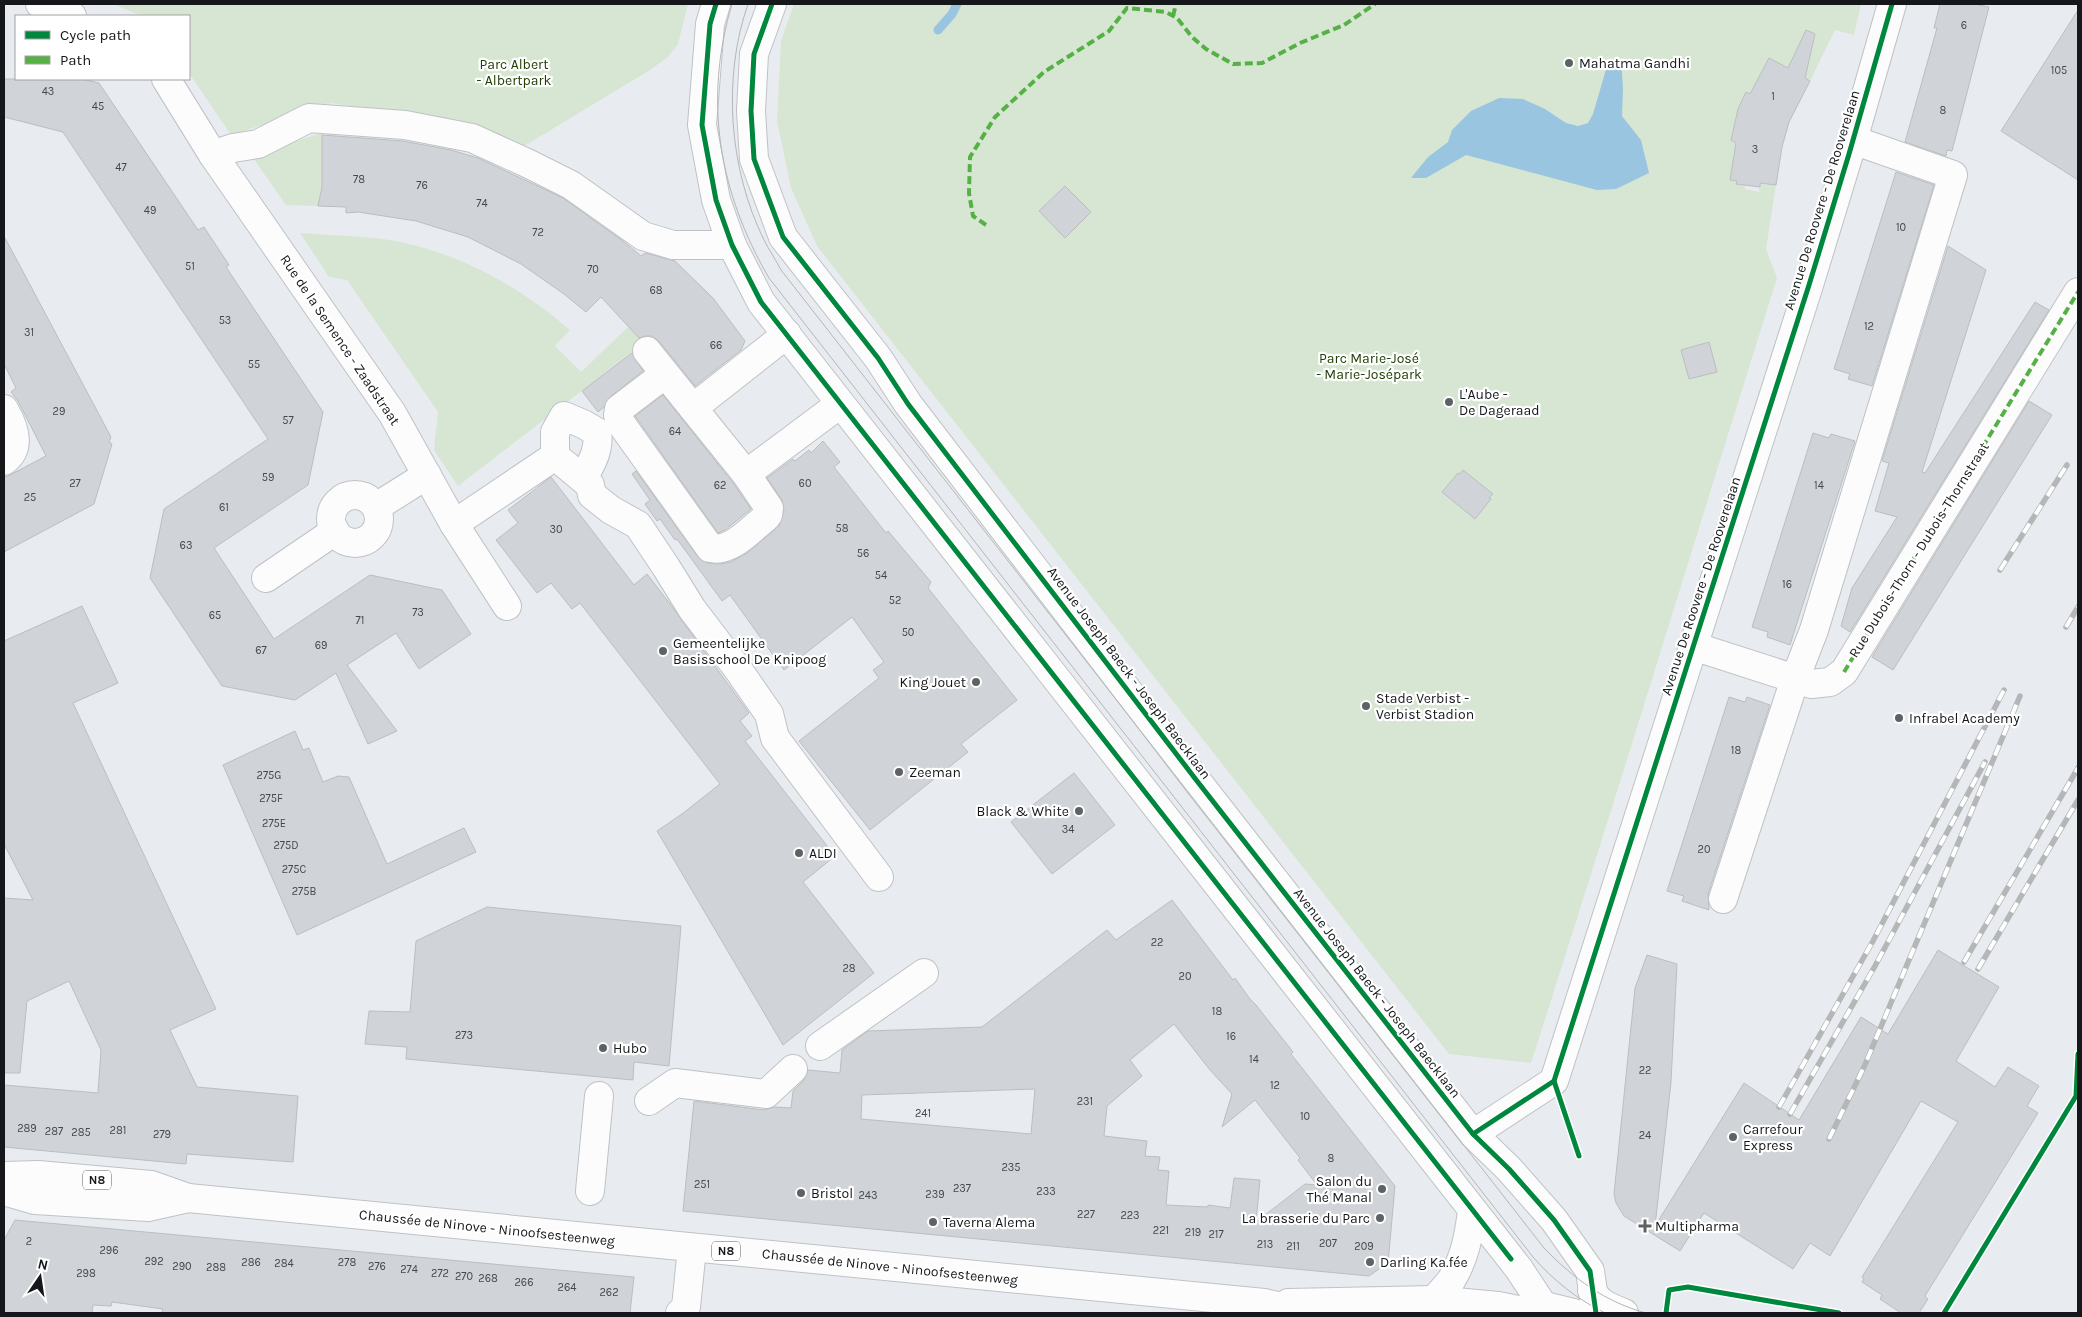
<svg xmlns="http://www.w3.org/2000/svg" width="2082" height="1317" viewBox="0 0 2082 1317" font-family="Karla,sans-serif">
	<rect width="100%" height="100%" fill="#e8ecf0"/>
	<!-- green -->
	<g fill="#d7e6d2">
		<polygon points="113,4 688,4 678,44 668,57 650,70 526,145 519,147 422,118 331,103 231,135 189,73 189,16 142,16"/>
		<path d="M794,4H1861L1854,35L1835,30L1810,81L1805,79V76L1769,58L1750,94L1746,93L1738,109L1731,140L1736,143L1730,180L1737,181L1736,184L1745,185V189L1759,192L1760,183L1776,185L1766,249L1777,278C1695,539 1615,802 1531,1063L1449,1054L817,246L791,188L777,121L781,41Z"/>
		<polygon points="322,133 322,167 327,168 318,206 286,205 251,155"/>
		<path d="M300,233C328,235 356,236 383,239C453,249 518,285 570,330L555,346L581,372L628,327L631,329L636,325L649,339L458,486L434,450L438,412L347,280L329,277Z"/>
	</g>
	<!-- water -->
	<polygon fill="#9ac5e1" points="1621,59 1623,88 1622,116 1641,140 1649,173 1616,189 1597,190 1466,155 1426,178 1411,178 1428,157 1448,142 1452,130 1471,111 1499,98 1523,99 1545,109 1566,123 1578,126 1588,123 1593,114 1607,66"/>
	<g fill="none" stroke-linecap="round" stroke-linejoin="round">
		<!-- stream -->
		<polyline stroke="#9ac5e1" stroke-width="9" points="938,30 952,14 957,4"/>
	</g>
	<!-- building -->
	<g fill="#d0d3d7" stroke="#bbbec1" fill-rule="evenodd">
		<polygon points="1940,4 1974,4 1989,7 1952,151 1947,150 1946,156 1905,142 1937,28 1934,28"/>
		<polygon points="2078,10 2078,180 2001,131"/>
		<polygon points="1806,30 1815,34 1805,78 1810,81 1789,122 1782,147 1776,185 1760,183 1760,187 1736,184 1737,181 1730,180 1736,143 1731,140 1738,109 1746,92 1750,94 1769,58 1788,68"/>
		<polygon points="4,79 82,79 99,83 198,230 204,227 229,265 226,267 323,412 308,485 214,548 274,639 370,575 442,590 471,634 419,669 396,633 347,665 397,731 368,744 336,673 295,700 222,686 150,578 164,509 268,439 63,132 4,117"/>
		<polygon points="322,135 403,141 451,150 478,158 563,198 623,241 641,256 645,253 675,261 713,298 745,341 741,350 695,386 659,341 652,336 645,336 639,338 601,297 586,312 564,294 521,264 468,237 416,221 358,212 346,213 346,207 318,206 322,187"/>
		<polygon points="1896,172 1934,185 1872,386 1848,379 1850,374 1834,369"/>
		<polygon points="1065,186 1091,212 1065,238 1039,211"/>
		<polygon points="4,236 111,437 109,442 112,444 94,504 4,552 4,477 8,476 46,456 18,401 11,392 16,388 4,364"/>
		<polygon points="1948,246 1986,270 1922,472 1925,473 2035,302 2049,310 1850,632 1841,626 1852,588 1897,517 1875,511 1889,463 1882,461"/>
		<polygon points="1709,342 1717,372 1689,379 1681,350"/>
		<polygon points="632,353 643,371 610,397 603,408 598,412 582,391"/>
		<polygon points="663,395 733,483 751,509 725,530 718,533 635,416"/>
		<polygon points="2029,401 2052,415 1893,670 1872,657"/>
		<polygon points="1813,433 1829,438 1831,434 1855,441 1790,645 1767,637 1768,632 1752,627"/>
		<polygon points="823,441 840,462 834,467 886,533 888,531 931,582 928,588 1017,700 961,744 968,752 870,830 799,741 879,678 873,670 884,662 852,617 784,670 730,595 722,601 677,539 675,540 660,519 657,521 645,504 650,500 632,474 636,471 698,557 708,563 720,564 731,562 747,553 779,526 784,510 782,500 767,478 793,459 795,461 809,450 811,453"/>
		<polygon points="1463,470 1493,494 1489,498 1491,499 1475,519 1442,492 1458,473 1460,474"/>
		<polygon points="551,477 634,585 647,574 670,604 749,713 740,721 752,736 745,741 835,856 803,882 874,973 783,1045 657,831 682,814 720,784 580,603 572,609 551,583 537,593 496,540 518,523 508,510"/>
		<polygon points="82,606 118,683 73,703 216,1009 170,1030 197,1087 298,1096 293,1162 187,1154 186,1164 4,1147 4,1085 98,1093 101,1050 69,981 27,1001 20,1073 4,1073 4,898 33,900 4,844 4,641"/>
		<polygon points="1729,697 1745,702 1747,697 1770,705 1708,894 1709,910 1682,901 1684,896 1667,891"/>
		<polygon points="295,731 303,750 309,748 323,782 338,776 349,777 387,864 464,828 476,852 297,935 223,765"/>
		<polygon points="1074,773 1115,825 1052,874 1011,822"/>
		<path d="M1172,900L1233,980L1235,978L1250,999L1256,1005L1293,1052L1291,1054L1395,1186L1388,1263L1369,1276L683,1211L694,1101L764,1110L775,1107L791,1108L793,1091L804,1080L808,1070L840,1073L842,1050L868,1031L982,1027L1107,930L1116,940ZM1174,1024L1210,1070L1232,1094L1222,1127L1255,1100L1300,1158L1298,1160L1317,1185L1305,1184L1256,1222L1260,1180L1234,1178L1230,1208L1208,1205V1207L1166,1205L1169,1171L1158,1170L1160,1157L1145,1156L1147,1141L1104,1136L1107,1106L1142,1076L1130,1060ZM1035,1089L1031,1134L861,1119L862,1095Z"/>
		<polygon points="487,907 681,926 669,1066 634,1062 633,1080 406,1059 407,1047 365,1044 369,1011 410,1012 416,941"/>
		<polygon points="1938,950 1999,987 1956,1061 1995,1087 2008,1067 2039,1086 2027,1106 2038,1113 1925,1296 1928,1299 1919,1313 1901,1313 1880,1299 1882,1295 1862,1282 1864,1278 1862,1277 1958,1122 1921,1101 1830,1256 1810,1243 1793,1269 1704,1213 1680,1251 1624,1216 1616,1203 1614,1194 1635,988 1647,955 1677,964 1671,1082 1655,1226 1744,1083 1799,1120 1861,1017 1888,1034"/>
		<polygon points="15,1220 634,1277 630,1313 162,1313 163,1309 112,1302 111,1306 93,1305 92,1313 4,1313 4,1240"/>
	</g>
	<g fill="none" stroke-linecap="round" stroke-linejoin="round">
		<!-- minor casing -->
		<g stroke="#bfc2c5" stroke-width="30">
			<g id="minor">
				<polyline points="40,4 72,16"/>
				<polyline points="716,4 710,24 702,125 716,200 732,245 761,302 1519,1269 1548,1313"/>
				<polyline points="772,4 754,54 751,111 754,159 783,237 878,358 908,404 1197,781 1473,1134 1509,1169 1554,1220 1590,1271 1596,1313"/>
				<polyline points="166,79 213,155 392,413 454,524 507,606"/>
				<polyline points="213,155 233,148 258,144 309,118 405,125 472,138 527,163 571,185 643,236 673,245 732,245"/>
				<path d="M647,351L746,474L769,508L768,515L764,519C749,531 730,553 710,548L620,422L618,415L619,409L665,374"/>
				<polyline points="693,408 787,334"/>
				<path d="M4,409C14,426 22,447 4,461"/>
				<path d="M555,456V432L564,416L583,424L597,432C600,450 591,464 583,479"/>
				<polyline points="746,474 840,404"/>
				<circle cx="355" cy="519" r="24"/>
				<polyline points="376,507 427,475"/>
				<polyline points="454,524 555,456 590,485 592,495 611,510 638,525 666,567 692,609 737,668 769,714 775,738 879,877"/>
				<polyline points="266,578 335,531"/>
				<polyline points="1693,646 1811,684 1830,682 1844,672 2078,292"/>
				<polyline points="1723,899 1795,679 1814,630 1953,175 1853,140"/>
				<polyline points="820,1046 924,973"/>
				<polyline points="649,1101 675,1083 766,1094 793,1069"/>
				<polyline points="1473,1134 1554,1081 1809,285 1849,154 1892,4"/>
				<polyline points="590,1191 599,1096"/>
				<path d="M1592,1290C1598,1304 1611,1308 1624,1313"/>
				<path d="M1434,1300C1440,1293 1447,1286 1452,1279C1465,1257 1469,1235 1472,1211"/>
				<polyline points="1545,1306 1574,1313"/>
				<polyline points="680,1313 686,1307 692,1248"/>
			</g>
		</g>
		<!-- major casing -->
		<g stroke="#bfc2c5" stroke-width="30">
			<g id="major">
				<polyline points="4,1176 38,1175 151,1185 188,1198 1264,1303 1309,1313"/>
				<polyline points="4,1191 35,1200 148,1207 188,1198"/>
				<polyline points="1288,1303 1434,1300 1498,1306 1533,1313"/>
			</g>
		</g>
		<!-- minor -->
		<use href="#minor" stroke="#fcfcfd" stroke-width="28"/>
		<!-- major -->
		<use href="#major" stroke="#fcfcfd" stroke-width="28"/>
		<!-- tram -->
		<g stroke="#b5b6b7" stroke-width="1">
			<path d="M732,4C703,101 719,192 769,278L1533,1257C1554,1281 1577,1299 1605,1313"/>
			<path d="M748,4C722,78 729,169 764,240C769,250 776,260 781,270L1544,1248C1573,1278 1605,1302 1646,1313"/>
		</g>
		<!-- rail casing -->
		<g stroke="#b5b6b7" stroke-width="5.5">
			<g id="rail">
				<polyline points="2000,570 2067,465"/>
				<polyline points="2066,627 2078,607"/>
				<polyline points="1964,962 2078,768"/>
				<polyline points="1978,969 2078,800"/>
				<polyline points="1779,1107 1873,941 2004,690"/>
				<polyline points="1790,1114 1875,966 1985,762"/>
				<polyline points="1829,1139 1864,1067 2020,696"/>
			</g>
		</g>
		<!-- rail -->
		<use href="#rail" stroke="#fff" stroke-width="4" stroke-dasharray="11" stroke-linecap="butt"/>
		<!-- quiet -->
		<g stroke="#55b145" stroke-width="4" stroke-dasharray="8 4" stroke-linecap="butt">
			<polyline points="1173,16 1176,4"/>
			<polyline points="986,225 973,216 969,193 970,157 995,117 1044,72 1109,31 1127,8 1166,12 1177,18 1192,37 1206,49 1233,64 1262,63 1300,43 1344,25 1375,4"/>
			<polyline points="1844,672 2078,292"/>
		</g>
		<!-- cycleway casing -->
		<g stroke="#fff" stroke-width="8">
			<g id="cycleway">
				<polyline points="716,4 710,24 702,125 716,200 732,245 761,302 1511,1259"/>
				<polyline points="772,4 754,54 751,111 754,159 783,237 878,358 908,404 1197,781 1473,1134 1509,1169 1554,1220 1590,1271 1596,1313"/>
				<polyline points="1554,1081 1579,1156"/>
				<polyline points="1473,1134 1554,1081 1809,285 1849,154 1892,4"/>
				<polyline points="1666,1313 1669,1290 1688,1287 1839,1313"/>
				<polyline points="1944,1313 2076,1096 2078,1054"/>
			</g>
		</g>
		<!-- cycleway -->
		<use href="#cycleway" stroke="#00873e" stroke-width="5"/>
	</g>
	<!-- markers -->
	<g fill="#5f6265" stroke="#fff" stroke-width="2">
		<circle cx="1569" cy="63" r="5"/>
		<circle cx="1449" cy="402" r="5"/>
		<circle cx="663" cy="651" r="5"/>
		<circle cx="976" cy="682" r="5"/>
		<circle cx="1366" cy="706" r="5"/>
		<circle cx="1899" cy="718" r="5"/>
		<circle cx="899" cy="772" r="5"/>
		<circle cx="1079" cy="811" r="5"/>
		<circle cx="799" cy="853" r="5"/>
		<circle cx="603" cy="1048" r="5"/>
		<circle cx="1733" cy="1137" r="5"/>
		<circle cx="1382" cy="1189" r="5"/>
		<circle cx="801" cy="1193" r="5"/>
		<circle cx="1380" cy="1218" r="5"/>
		<circle cx="933" cy="1222" r="5"/>
		<path d="M1642.5 1218.5h5v5h5v5h-5v5h-5v-5h-5v-5h5z"/>
		<circle cx="1370" cy="1262" r="5"/>
	</g>
	<g text-anchor="middle" dominant-baseline="central" stroke-width="4.5" stroke-linejoin="round" paint-order="stroke">
		<!-- number labels -->
		<g font-size="11" fill="#45474a">
			<text x="1964" y="25">6</text>
			<text x="2059" y="70">105</text>
			<text x="48" y="91">43</text>
			<text x="1773" y="96">1</text>
			<text x="98" y="106">45</text>
			<text x="1943" y="110">8</text>
			<text x="1755" y="149">3</text>
			<text x="121" y="167">47</text>
			<text x="359" y="179">78</text>
			<text x="422" y="185">76</text>
			<text x="482" y="203">74</text>
			<text x="150" y="210">49</text>
			<text x="1901" y="227">10</text>
			<text x="538" y="232">72</text>
			<text x="190" y="266">51</text>
			<text x="593" y="269">70</text>
			<text x="656" y="290">68</text>
			<text x="225" y="320">53</text>
			<text x="1869" y="326">12</text>
			<text x="29" y="332">31</text>
			<text x="716" y="345">66</text>
			<text x="254" y="364">55</text>
			<text x="59" y="411">29</text>
			<text x="288" y="420">57</text>
			<text x="675" y="431">64</text>
			<text x="268" y="477">59</text>
			<text x="75" y="483">27</text>
			<text x="805" y="483">60</text>
			<text x="720" y="485">62</text>
			<text x="1819" y="485">14</text>
			<text x="30" y="497">25</text>
			<text x="224" y="507">61</text>
			<text x="842" y="528">58</text>
			<text x="556" y="529">30</text>
			<text x="186" y="545">63</text>
			<text x="863" y="553">56</text>
			<text x="881" y="575">54</text>
			<text x="1787" y="584">16</text>
			<text x="895" y="600">52</text>
			<text x="418" y="612">73</text>
			<text x="215" y="615">65</text>
			<text x="360" y="620">71</text>
			<text x="908" y="632">50</text>
			<text x="321" y="645">69</text>
			<text x="261" y="650">67</text>
			<text x="1736" y="750">18</text>
			<text x="269" y="775">275G</text>
			<text x="271" y="798">275F</text>
			<text x="274" y="823">275E</text>
			<text x="1068" y="829">34</text>
			<text x="286" y="845">275D</text>
			<text x="1704" y="849">20</text>
			<text x="294" y="869">275C</text>
			<text x="304" y="891">275B</text>
			<text x="1157" y="942">22</text>
			<text x="849" y="968">28</text>
			<text x="1185" y="976">20</text>
			<text x="1217" y="1011">18</text>
			<text x="464" y="1035">273</text>
			<text x="1231" y="1036">16</text>
			<text x="1254" y="1059">14</text>
			<text x="1645" y="1070">22</text>
			<text x="1275" y="1085">12</text>
			<text x="1085" y="1101">231</text>
			<text x="923" y="1113">241</text>
			<text x="1305" y="1116">10</text>
			<text x="27" y="1128">289</text>
			<text x="118" y="1130">281</text>
			<text x="54" y="1131">287</text>
			<text x="81" y="1132">285</text>
			<text x="162" y="1134">279</text>
			<text x="1645" y="1135">24</text>
			<text x="1331" y="1158">8</text>
			<text x="1011" y="1167">235</text>
			<text x="702" y="1184">251</text>
			<text x="962" y="1188">237</text>
			<text x="1046" y="1191">233</text>
			<text x="935" y="1194">239</text>
			<text x="868" y="1195">243</text>
			<text x="1086" y="1214">227</text>
			<text x="1130" y="1215">223</text>
			<text x="1161" y="1230">221</text>
			<text x="1193" y="1232">219</text>
			<text x="1216" y="1234">217</text>
			<text x="29" y="1241">2</text>
			<text x="1328" y="1243">207</text>
			<text x="1265" y="1244">213</text>
			<text x="1293" y="1246">211</text>
			<text x="1364" y="1246">209</text>
			<text x="109" y="1250">296</text>
			<text x="154" y="1261">292</text>
			<text x="251" y="1262">286</text>
			<text x="347" y="1262">278</text>
			<text x="284" y="1263">284</text>
			<text x="182" y="1266">290</text>
			<text x="377" y="1266">276</text>
			<text x="216" y="1267">288</text>
			<text x="409" y="1269">274</text>
			<text x="86" y="1273">298</text>
			<text x="440" y="1273">272</text>
			<text x="464" y="1276">270</text>
			<text x="488" y="1278">268</text>
			<text x="524" y="1282">266</text>
			<text x="567" y="1287">264</text>
			<text x="609" y="1292">262</text>
		</g>
		<!-- shield labels -->
		<g fill="#fff" stroke="#5b5d5f" stroke-width="1">
			<rect x="83" y="1170.5" width="28" height="19" rx="4"/>
			<rect x="712" y="1241.5" width="28" height="19" rx="4"/>
		</g>
		<g font-size="12" font-weight="bold" fill="#15171a">
			<text x="97" y="1180">N8</text>
			<text x="726" y="1251">N8</text>
		</g>
		<!-- poi labels -->
		<g font-size="14" fill="#15171a" stroke="#fff" text-anchor="start">
			<text x="1579" y="63">Mahatma Gandhi</text>
			<text x="1459" y="394">L'Aube -<tspan x="1459" dy="16">De Dageraad</tspan></text>
			<text x="673" y="643">Gemeentelijke<tspan x="673" dy="16">Basisschool De Knipoog</tspan></text>
			<text x="966" y="682" text-anchor="end">King Jouet</text>
			<text x="1376" y="698">Stade Verbist -<tspan x="1376" dy="16">Verbist Stadion</tspan></text>
			<text x="1909" y="718">Infrabel Academy</text>
			<text x="909" y="772">Zeeman</text>
			<text x="1069" y="811" text-anchor="end">Black &amp; White</text>
			<text x="809" y="853">ALDI</text>
			<text x="613" y="1048">Hubo</text>
			<text x="1743" y="1129">Carrefour<tspan x="1743" dy="16">Express</tspan></text>
			<text x="1372" y="1181" text-anchor="end">Salon du<tspan x="1372" dy="16">Thé Manal</tspan></text>
			<text x="811" y="1193">Bristol</text>
			<text x="1370" y="1218" text-anchor="end">La brasserie du Parc</text>
			<text x="943" y="1222">Taverna Alema</text>
			<text x="1655" y="1226">Multipharma</text>
			<text x="1380" y="1262">Darling Ka.fée</text>
		</g>
		<!-- park labels -->
		<g font-size="14" fill="#213f04" stroke="#fff">
			<text x="514" y="64">Parc Albert<tspan x="514" dy="16">- Albertpark</tspan></text>
			<text x="1369" y="358">Parc Marie-José<tspan x="1369" dy="16">- Marie-Josépark</tspan></text>
		</g>
		<!-- street labels -->
		<g font-size="14" fill="#15171a" stroke="#fff">
			<text transform="translate(1822 200) rotate(-73)">Avenue De Roovere - De Rooverelaan</text>
			<text transform="translate(340 340) rotate(56)">Rue de la Semence - Zaadstraat</text>
			<text transform="translate(1919 550) rotate(-58)">Rue Dubois-Thorn - Dubois-Thornstraat</text>
			<text transform="translate(1701 586) rotate(-72)">Avenue De Roovere - De Rooverelaan</text>
			<text transform="translate(1129 673) rotate(53)">Avenue Joseph Baeck - Joseph Baecklaan</text>
			<text transform="translate(1377 993) rotate(52)">Avenue Joseph Baeck - Joseph Baecklaan</text>
			<text transform="translate(487 1228) rotate(6)">Chaussée de Ninove - Ninoofsesteenweg</text>
			<text transform="translate(890 1267) rotate(6)">Chaussée de Ninove - Ninoofsesteenweg</text>
		</g>
	</g>
	<!-- border -->
	<rect width="2082" height="1317" fill="none" stroke="#15171a" stroke-width="10"/>
	<!-- legend -->
	<rect x="15" y="15" width="175" height="65" fill="#ffffff" stroke="#a1a2a3"/>
	<rect x="25" y="31" width="25" height="8" fill="#00873e" stroke="#a1a2a3"/>
	<text x="60" y="40" font-size="15" fill="#15171a">Cycle path</text>
	<rect x="25" y="56" width="25" height="8" fill="#55b145" stroke="#a1a2a3"/>
	<text x="60" y="65" font-size="15" fill="#15171a">Path</text>
	<!-- north arrow -->
	<g transform="translate(40 1277) rotate(13)" stroke="#ffffff" stroke-width="4" paint-order="stroke">
	<path d="M0-4L9 19L0 12L-9 19Z" fill="#15171a"/>
	<text y="-8" font-size="14" font-weight="bold" text-anchor="middle" fill="#15171a">N</text>
	</g>
</svg>
